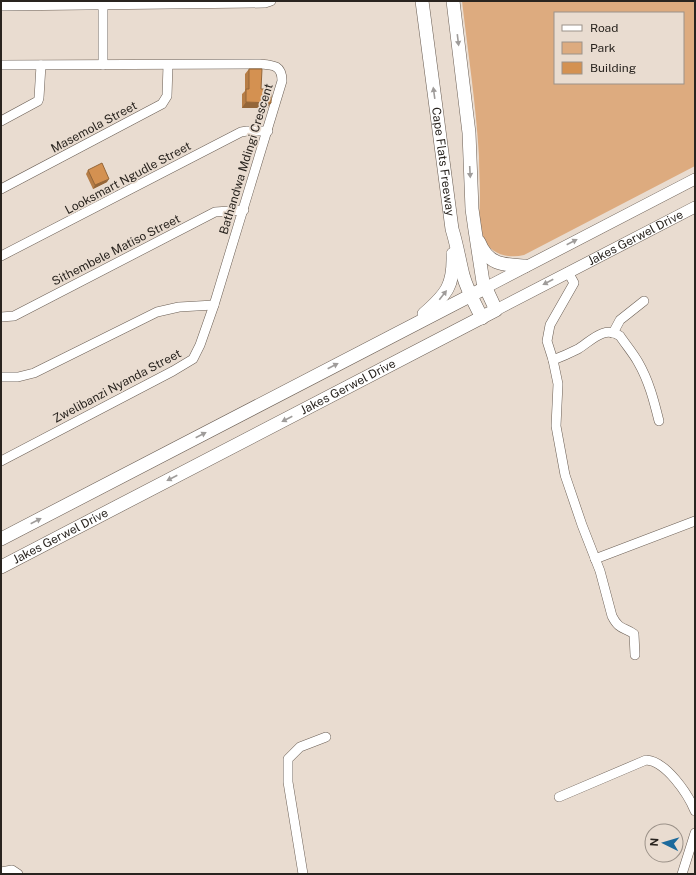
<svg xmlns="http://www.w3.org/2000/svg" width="696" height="875" viewBox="0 0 696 875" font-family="'Public Sans',sans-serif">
	<rect width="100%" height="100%" fill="#e9dcd0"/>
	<!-- green -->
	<path fill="#ddab7f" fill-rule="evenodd" d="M462,1H695V166L524,255C508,259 490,254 483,238C477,225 480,209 480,196C480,182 479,169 479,156C476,104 468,53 462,1ZM555,13H683V83H555Z"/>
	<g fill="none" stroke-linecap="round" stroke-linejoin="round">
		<!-- minor casing -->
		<g stroke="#6a5e54" stroke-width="10">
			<g id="minor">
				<polyline points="103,1 103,65"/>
				<polyline points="1,6 265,3 271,1"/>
				<path d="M1,65L260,64C273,65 282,65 282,81L214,305L200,345L193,359L173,371L1,461"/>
				<polyline points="1,121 38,101 39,98 41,65"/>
				<polyline points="1,189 162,104 167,96 168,65"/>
				<polyline points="1,256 241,132 247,131 268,131"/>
				<path d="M568,272L574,283L550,325L547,341L553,360L558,384L556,426L565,475L582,525L600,571L612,616C619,630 624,627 634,634L635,655"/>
				<polyline points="1,317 14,316 215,212 244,210"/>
				<polyline points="613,333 620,320 644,301"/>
				<path d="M553,360C561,357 570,353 578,349C591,341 604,325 620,336C626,345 633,353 638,362C649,381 654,401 659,421"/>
				<polyline points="1,377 18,377 34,373 157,312 179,307 214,305"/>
				<polyline points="595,559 695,521"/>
				<path d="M559,797L646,760C666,761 688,794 695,811"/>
				<polyline points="1,872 12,870 18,874"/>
				<polyline points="303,874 288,782 288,759 300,747 326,737"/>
				<polyline points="682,874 695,833"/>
			</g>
		</g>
		<!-- major casing -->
		<g stroke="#6a5e54" stroke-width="12">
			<g id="major">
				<polyline points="485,288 695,179"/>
				<path id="s1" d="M496,310L695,207"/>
			</g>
		</g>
		<!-- highway casing -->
		<g stroke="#6a5e54" stroke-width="14">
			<g id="highway">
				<path id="s2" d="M422,1L452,229C457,245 459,259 463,275C467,290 475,304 482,318"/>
				<path d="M479,242C488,265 504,265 525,266"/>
				<path d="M424,314C447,294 454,285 453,254"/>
				<polyline points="1,539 485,288"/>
				<path id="s3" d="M1,567L496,310L483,282L475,230L472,209L469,133L453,1"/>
			</g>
		</g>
		<!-- minor -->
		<use href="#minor" stroke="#fff" stroke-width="9"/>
		<!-- major -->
		<use href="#major" stroke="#fff" stroke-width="11"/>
		<!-- highway -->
		<use href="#highway" stroke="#fff" stroke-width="13"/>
	</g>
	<!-- wall -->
	<g fill="#b67d46">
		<polygon points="249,69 261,89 267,108 242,108 242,94 245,91 245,74"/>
		<polygon points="88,170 107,182 93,189 86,174"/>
	</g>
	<!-- shaded-wall -->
	<g fill="#946639">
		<polygon points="246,102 271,103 267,108 242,108"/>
		<polygon points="109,179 107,182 93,189 95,185"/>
	</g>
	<!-- building -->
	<g fill="#d49151" stroke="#946639">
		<polygon points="249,69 262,69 261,89 271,89 271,103 246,102 246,89 249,89"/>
		<polygon points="102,163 109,179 95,185 88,170"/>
	</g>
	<!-- one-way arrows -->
	<defs><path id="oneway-solid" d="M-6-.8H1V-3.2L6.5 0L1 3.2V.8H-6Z"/></defs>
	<g fill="#9f9c9a">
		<use href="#oneway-solid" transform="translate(458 40) rotate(83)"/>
		<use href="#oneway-solid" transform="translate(434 93) rotate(-98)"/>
		<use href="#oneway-solid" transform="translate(470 172) rotate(87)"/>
		<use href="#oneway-solid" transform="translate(572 242) rotate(-27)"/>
		<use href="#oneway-solid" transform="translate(548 282) rotate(152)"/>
		<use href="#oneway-solid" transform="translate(443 295) rotate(-52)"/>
		<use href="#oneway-solid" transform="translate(333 366) rotate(-27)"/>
		<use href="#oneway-solid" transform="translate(287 419) rotate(153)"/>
		<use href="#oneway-solid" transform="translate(201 435) rotate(-27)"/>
		<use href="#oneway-solid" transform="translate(172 478) rotate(153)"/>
		<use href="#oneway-solid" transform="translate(36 521) rotate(-27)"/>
	</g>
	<g text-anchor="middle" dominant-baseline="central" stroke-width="3.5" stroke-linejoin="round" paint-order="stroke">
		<!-- street labels -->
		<g font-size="12" fill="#29241f" stroke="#e9dcd0">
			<text transform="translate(94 127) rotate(-28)">Masemola Street</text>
			<text transform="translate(246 159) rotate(-73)">Bathandwa Mdingi Crescent</text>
			<text stroke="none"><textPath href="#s2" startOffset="162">Cape Flats Freeway</textPath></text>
			<text transform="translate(128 178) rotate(-28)">Looksmart Ngudle Street</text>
			<text stroke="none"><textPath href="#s1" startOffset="157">Jakes Gerwel Drive</textPath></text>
			<text transform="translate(116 250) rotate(-27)">Sithembele Matiso Street</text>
			<text transform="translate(117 386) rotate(-28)">Zwelibanzi Nyanda Street</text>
			<text stroke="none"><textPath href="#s3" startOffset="391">Jakes Gerwel Drive</textPath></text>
			<text stroke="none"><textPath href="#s3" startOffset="67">Jakes Gerwel Drive</textPath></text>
		</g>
	</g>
	<!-- border -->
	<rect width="696" height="875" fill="none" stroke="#29241f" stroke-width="4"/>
	<!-- legend -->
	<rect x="554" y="12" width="130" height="72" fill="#e9dcd0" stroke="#9c9289"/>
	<rect x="562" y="25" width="20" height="6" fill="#ffffff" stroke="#9c9289"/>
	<text x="590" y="32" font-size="12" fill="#29241f">Road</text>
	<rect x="562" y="42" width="20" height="12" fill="#ddab7f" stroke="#9c9289"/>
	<text x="590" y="52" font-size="12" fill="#29241f">Park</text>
	<rect x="562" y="62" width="20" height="12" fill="#d49151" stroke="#9c9289"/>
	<text x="590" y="72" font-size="12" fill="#29241f">Building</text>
	<!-- north arrow -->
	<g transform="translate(664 843) rotate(275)"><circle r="19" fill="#e9dcd0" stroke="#9c9289"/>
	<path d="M0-3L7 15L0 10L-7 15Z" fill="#1c6a9c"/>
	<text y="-6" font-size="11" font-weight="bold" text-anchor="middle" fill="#29241f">N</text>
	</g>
</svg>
